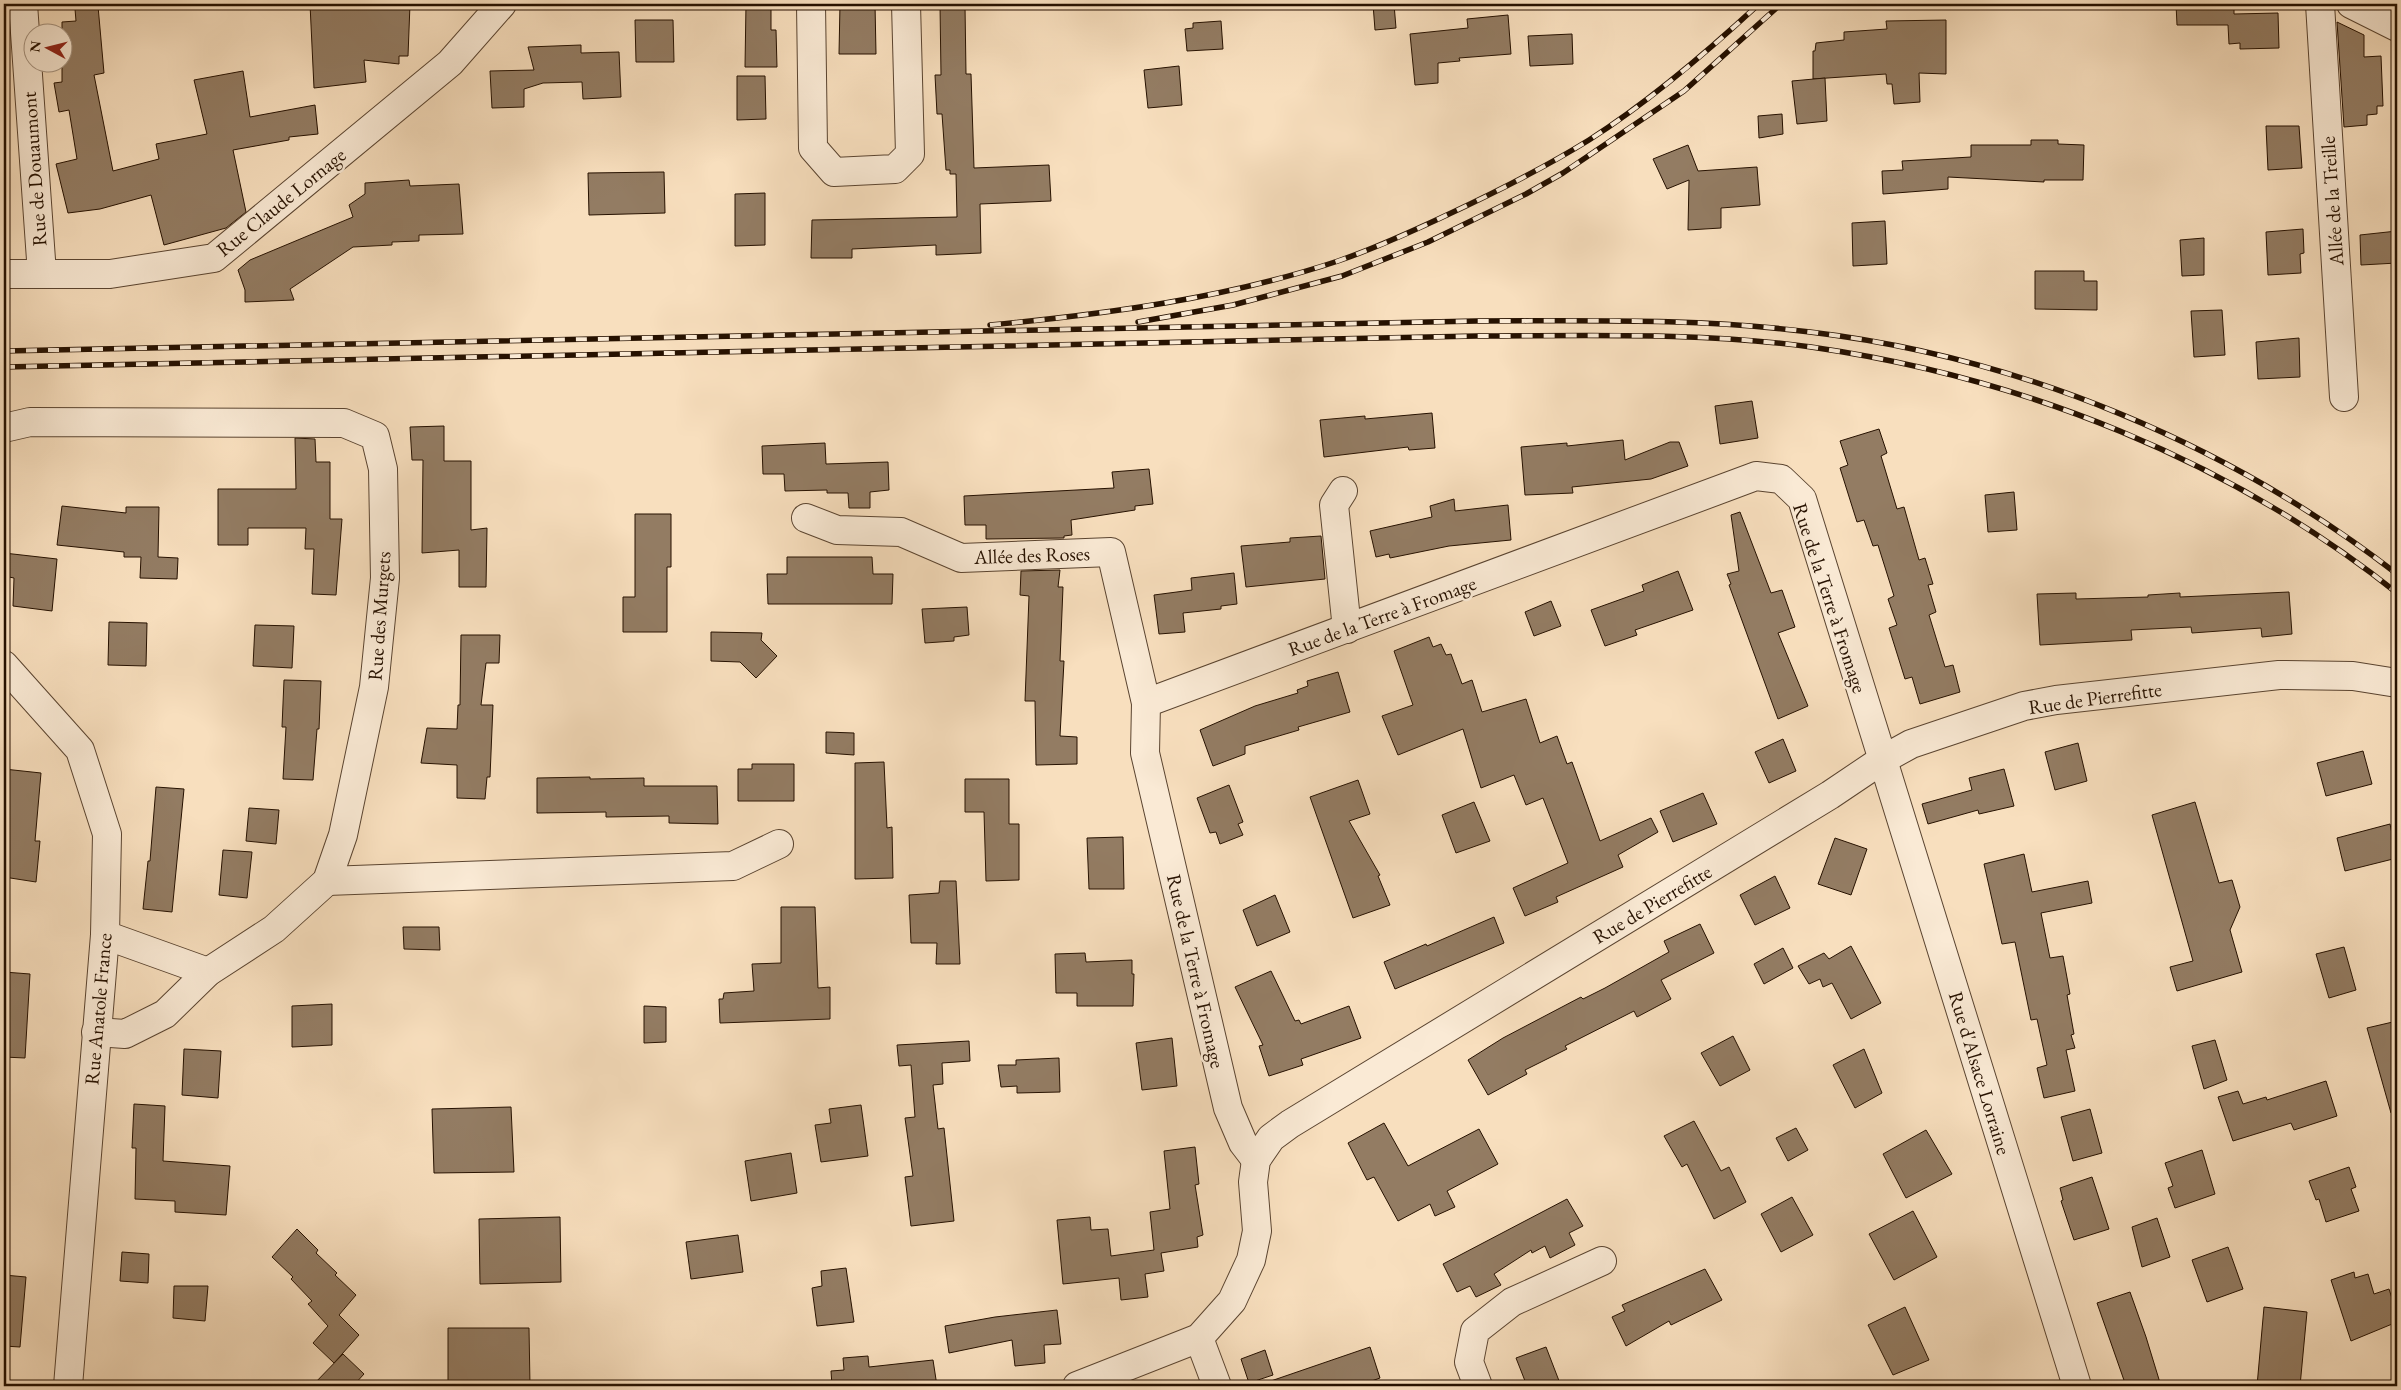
<svg xmlns="http://www.w3.org/2000/svg" width="2401" height="1390" viewBox="0 0 2401 1390" font-family="'EB Garamond',serif">
	<rect width="100%" height="100%" fill="#f8dfbe"/>
	<filter id="stains"><feTurbulence type="fractalNoise" baseFrequency=".004" numOctaves="4"/><feColorMatrix values="0 0 0 0 .2 0 0 0 0 .09 0 0 0 0 .02 0 0 0 .5 -.17"/></filter>
	<radialGradient id="worn" r=".72"><stop offset=".6" stop-color="#630" stop-opacity="0"/><stop offset="1" stop-color="#630" stop-opacity=".3"/></radialGradient>
	<!-- building -->
	<g fill="#937c63" stroke="#261100">
		<polygon points="310,4 410,4 408,56 399,56 399,64 364,60 366,82 314,88"/>
		<polygon points="746,4 771,4 771,30 776,30 777,67 745,67"/>
		<polygon points="840,4 875,4 876,54 839,54"/>
		<polygon points="1373,4 1394,4 1396,28 1375,30"/>
		<polygon points="2176,4 2234,4 2234,14 2278,13 2279,48 2240,49 2240,43 2229,44 2228,25 2177,25"/>
		<polygon points="940,5 965,6 966,74 971,74 974,168 1049,165 1051,201 980,204 981,253 936,255 936,245 852,249 852,258 811,258 812,220 957,217 956,174 950,174 950,170 946,170 942,114 937,114 935,75 941,75"/>
		<polygon points="98,6 104,73 94,75 113,171 159,159 156,144 207,134 194,80 243,71 250,117 315,105 318,134 289,137 289,140 233,150 246,212 226,228 164,245 151,195 100,209 68,213 56,164 77,159 69,110 59,112 54,83 62,82 62,22 76,21 75,9"/>
		<polygon points="1508,15 1511,54 1459,58 1460,61 1438,63 1438,83 1415,85 1410,34 1468,28 1467,19"/>
		<polygon points="635,20 673,20 674,62 636,62"/>
		<polygon points="1946,20 1946,74 1919,73 1920,102 1894,104 1892,84 1887,84 1886,74 1813,79 1813,51 1815,51 1816,43 1844,40 1844,32 1887,29 1886,21"/>
		<polygon points="1221,21 1223,49 1187,51 1185,29 1193,28 1193,23"/>
		<polygon points="2337,22 2364,35 2364,57 2381,56 2383,106 2377,106 2377,114 2367,115 2367,125 2344,127"/>
		<polygon points="1572,34 1573,64 1530,66 1528,36"/>
		<polygon points="581,45 581,53 619,52 621,97 583,99 582,82 543,83 524,89 524,107 492,108 490,71 534,70 528,47"/>
		<polygon points="1179,66 1182,105 1148,108 1144,70"/>
		<polygon points="737,76 765,76 766,119 737,120"/>
		<polygon points="1825,78 1827,121 1797,124 1792,81"/>
		<polygon points="1782,114 1783,134 1759,138 1758,116"/>
		<polygon points="2266,126 2299,126 2302,168 2268,170"/>
		<polygon points="2031,140 2058,140 2058,144 2084,145 2083,180 2044,180 2044,182 1948,177 1948,189 1883,194 1882,171 1903,170 1902,161 1971,157 1971,145 2031,145"/>
		<polygon points="1688,145 1698,171 1757,167 1760,205 1721,208 1721,228 1688,230 1689,180 1667,189 1653,159"/>
		<polygon points="664,172 665,213 589,215 588,173"/>
		<polygon points="409,180 410,186 459,184 463,234 419,235 419,241 392,242 392,245 353,247 290,289 294,300 245,302 245,290 238,270 250,260 353,217 349,205 365,194 365,183"/>
		<polygon points="765,193 765,245 735,246 735,194"/>
		<polygon points="1885,221 1887,264 1853,266 1852,223"/>
		<polygon points="2303,229 2304,253 2300,254 2301,273 2268,275 2266,232"/>
		<polygon points="2397,231 2397,263 2361,265 2360,235"/>
		<polygon points="2204,238 2204,275 2182,276 2180,240"/>
		<polygon points="2035,271 2084,271 2084,281 2097,281 2097,310 2035,309"/>
		<polygon points="2222,310 2225,355 2194,357 2191,311"/>
		<polygon points="2299,338 2300,377 2258,379 2256,342"/>
		<polygon points="1752,401 1758,438 1720,444 1715,406"/>
		<polygon points="1432,413 1435,448 1409,450 1408,447 1324,457 1320,420 1365,416 1365,419"/>
		<polygon points="444,426 444,461 471,461 471,530 487,528 486,587 459,587 459,550 422,553 423,460 412,460 410,427"/>
		<polygon points="1879,429 1887,453 1881,456 1897,509 1904,507 1919,560 1925,558 1933,584 1928,585 1936,612 1929,615 1945,667 1953,665 1960,692 1920,704 1912,677 1905,679 1889,628 1897,625 1888,599 1894,596 1878,545 1873,546 1864,520 1857,522 1840,468 1848,465 1840,441"/>
		<polygon points="295,438 315,439 316,462 330,462 330,519 342,519 336,595 312,594 314,549 305,549 306,528 248,528 248,545 218,545 218,489 296,489"/>
		<polygon points="1623,440 1625,460 1670,442 1679,442 1688,466 1651,479 1572,487 1573,493 1525,495 1521,447 1567,443 1567,446"/>
		<polygon points="825,443 826,464 888,462 889,490 870,492 870,508 849,508 848,493 827,493 827,490 785,491 784,474 763,474 762,446"/>
		<polygon points="1149,469 1153,504 1135,506 1135,510 1071,520 1072,535 1064,536 1064,538 986,539 986,525 965,525 964,496 1114,488 1112,472"/>
		<polygon points="2014,492 2017,530 1988,532 1985,495"/>
		<polygon points="1454,499 1455,511 1508,505 1511,540 1449,546 1390,558 1389,554 1376,557 1370,531 1432,517 1430,506"/>
		<polygon points="62,506 126,513 126,507 159,507 158,557 178,558 177,579 140,578 141,557 124,557 124,552 57,545"/>
		<polygon points="1740,512 1771,593 1782,590 1795,627 1778,633 1808,706 1778,719 1729,585 1731,584 1727,574 1739,571 1731,515"/>
		<polygon points="635,514 671,514 671,567 667,567 667,632 623,632 623,597 635,597"/>
		<polygon points="1321,536 1325,579 1246,587 1241,546 1290,542 1290,538"/>
		<polygon points="4,553 57,559 52,611 13,606 14,578 4,576"/>
		<polygon points="787,557 872,557 873,574 893,574 892,604 768,604 767,574 787,574"/>
		<polygon points="1060,570 1058,587 1063,587 1060,661 1064,661 1060,736 1077,737 1077,764 1036,765 1035,701 1025,701 1029,596 1020,595 1021,571"/>
		<polygon points="1678,571 1693,610 1635,630 1637,635 1605,646 1591,610 1644,591 1642,585"/>
		<polygon points="1234,573 1237,604 1221,606 1221,609 1183,613 1185,632 1159,634 1154,595 1192,590 1191,578"/>
		<polygon points="2289,592 2292,634 2262,637 2261,628 2192,633 2191,627 2131,630 2132,640 2040,645 2037,594 2076,593 2076,599 2148,597 2148,595 2180,593 2180,597"/>
		<polygon points="1551,601 1561,626 1534,636 1525,612"/>
		<polygon points="967,607 969,635 954,637 954,641 925,643 922,609"/>
		<polygon points="109,622 147,623 146,666 108,665"/>
		<polygon points="255,625 294,626 292,668 253,666"/>
		<polygon points="711,632 762,633 761,640 777,656 756,678 740,662 711,661"/>
		<polygon points="461,635 500,635 499,663 486,663 481,705 493,705 490,777 487,777 485,799 457,798 457,765 421,763 427,728 457,729 458,705 460,705"/>
		<polygon points="1429,637 1433,647 1441,644 1446,655 1451,654 1462,684 1472,680 1482,712 1526,699 1540,743 1557,736 1567,764 1572,762 1600,841 1651,818 1658,832 1618,855 1623,867 1556,897 1558,902 1525,916 1513,888 1568,863 1543,798 1526,805 1514,775 1481,788 1463,729 1398,755 1382,716 1413,705 1394,651"/>
		<polygon points="1338,672 1350,712 1298,727 1299,730 1245,746 1245,754 1213,766 1200,730 1255,706 1298,693 1297,690 1308,686 1307,681"/>
		<polygon points="284,680 321,681 319,729 317,729 313,780 283,779 286,727 282,727"/>
		<polygon points="826,732 854,733 854,755 826,753"/>
		<polygon points="1783,739 1796,771 1769,783 1755,752"/>
		<polygon points="2078,743 2087,781 2055,790 2045,752"/>
		<polygon points="2363,751 2372,784 2326,796 2317,763"/>
		<polygon points="884,762 887,828 892,827 893,878 855,879 855,763"/>
		<polygon points="752,764 794,764 794,801 738,801 738,769 752,769"/>
		<polygon points="4,769 41,773 35,841 40,841 36,882 4,877 4,840 9,807 4,806"/>
		<polygon points="2004,769 2014,806 1979,814 1978,810 1928,824 1922,804 1972,790 1969,778"/>
		<polygon points="590,777 590,779 644,778 644,786 717,786 718,824 669,823 669,816 606,817 606,812 537,813 537,778"/>
		<polygon points="965,779 1009,779 1009,824 1019,824 1019,880 986,881 984,812 965,812"/>
		<polygon points="1358,780 1370,814 1349,821 1380,875 1378,876 1390,905 1353,918 1310,797"/>
		<polygon points="1229,785 1243,822 1238,824 1243,835 1220,844 1216,832 1210,833 1197,798"/>
		<polygon points="156,787 184,789 172,912 143,909 148,861 150,861"/>
		<polygon points="1703,793 1717,824 1673,842 1660,811"/>
		<polygon points="1474,802 1490,841 1456,853 1442,815"/>
		<polygon points="2195,802 2219,883 2232,880 2240,907 2230,930 2242,972 2177,991 2170,967 2193,961 2152,815"/>
		<polygon points="249,808 279,810 276,844 246,841"/>
		<polygon points="2390,824 2397,858 2345,871 2337,838"/>
		<polygon points="1123,837 1124,889 1089,889 1087,838"/>
		<polygon points="1835,838 1867,849 1851,895 1818,884"/>
		<polygon points="223,850 252,852 247,898 219,895"/>
		<polygon points="2024,854 2032,892 2088,881 2092,903 2041,913 2050,958 2063,956 2070,994 2067,995 2074,1034 2071,1035 2075,1048 2066,1050 2075,1091 2044,1098 2037,1068 2047,1065 2037,1019 2031,1020 2015,942 2002,944 1984,864"/>
		<polygon points="1775,876 1790,908 1755,925 1740,895"/>
		<polygon points="940,881 956,881 960,964 936,964 937,943 911,943 909,895 939,893"/>
		<polygon points="1275,895 1290,932 1257,946 1243,910"/>
		<polygon points="781,907 815,907 818,988 830,987 830,1019 720,1023 719,999 723,999 724,993 754,991 752,964 781,963"/>
		<polygon points="1494,917 1504,943 1395,989 1384,962 1426,944 1427,946"/>
		<polygon points="1700,924 1714,953 1661,980 1671,999 1637,1017 1634,1011 1565,1046 1567,1049 1525,1070 1527,1074 1488,1095 1468,1060 1503,1038 1581,997 1583,999 1605,988 1669,952 1664,941"/>
		<polygon points="403,927 439,927 440,950 404,949"/>
		<polygon points="1851,946 1881,1003 1851,1019 1832,983 1823,987 1820,979 1809,984 1798,966 1824,953 1829,959"/>
		<polygon points="2344,947 2356,990 2329,998 2316,954"/>
		<polygon points="1783,948 1793,968 1764,984 1754,964"/>
		<polygon points="1085,953 1086,962 1132,960 1132,974 1134,974 1133,1006 1077,1006 1077,993 1056,993 1055,954"/>
		<polygon points="1271,971 1295,1021 1299,1020 1301,1024 1349,1006 1361,1038 1301,1059 1303,1065 1269,1076 1259,1046 1263,1045 1235,987"/>
		<polygon points="4,972 30,974 25,1058 4,1057"/>
		<polygon points="332,1004 332,1045 292,1047 292,1006"/>
		<polygon points="644,1006 666,1007 666,1042 644,1043"/>
		<polygon points="2397,1021 2397,1112 2391,1113 2367,1028"/>
		<polygon points="1733,1036 1750,1070 1720,1086 1701,1053"/>
		<polygon points="1172,1038 1177,1086 1142,1090 1136,1043"/>
		<polygon points="2215,1040 2227,1080 2204,1089 2192,1046"/>
		<polygon points="969,1041 970,1061 942,1063 943,1084 933,1085 938,1129 944,1128 954,1221 911,1226 905,1177 913,1176 905,1118 915,1117 911,1065 899,1066 897,1045"/>
		<polygon points="184,1049 221,1051 218,1098 182,1095"/>
		<polygon points="1864,1049 1882,1093 1855,1108 1833,1065"/>
		<polygon points="1059,1058 1060,1092 1017,1093 1017,1086 1001,1087 998,1065 1016,1065 1016,1060"/>
		<polygon points="2326,1081 2337,1116 2294,1130 2291,1123 2233,1141 2218,1097 2238,1091 2243,1104 2266,1097 2267,1100"/>
		<polygon points="134,1104 165,1106 163,1161 230,1166 226,1215 175,1212 175,1201 135,1199 136,1148 132,1148"/>
		<polygon points="861,1105 868,1156 821,1162 815,1125 831,1123 829,1109"/>
		<polygon points="511,1107 514,1172 434,1173 432,1109"/>
		<polygon points="2090,1109 2102,1153 2073,1161 2061,1117"/>
		<polygon points="1694,1121 1721,1171 1729,1167 1746,1202 1714,1219 1687,1164 1682,1167 1664,1136"/>
		<polygon points="1384,1123 1408,1166 1479,1129 1498,1164 1447,1191 1455,1207 1435,1216 1430,1204 1398,1221 1374,1177 1367,1180 1348,1143"/>
		<polygon points="1796,1128 1808,1150 1788,1161 1776,1138"/>
		<polygon points="1926,1130 1952,1174 1906,1198 1883,1154"/>
		<polygon points="1195,1147 1199,1184 1195,1185 1203,1235 1197,1237 1198,1247 1161,1253 1164,1271 1145,1274 1148,1297 1121,1300 1119,1278 1063,1284 1057,1220 1090,1217 1091,1230 1108,1229 1111,1256 1154,1250 1150,1212 1170,1209 1164,1151"/>
		<polygon points="2202,1150 2215,1194 2175,1208 2168,1188 2173,1186 2165,1163"/>
		<polygon points="791,1153 797,1193 751,1201 745,1161"/>
		<polygon points="2349,1167 2356,1187 2351,1189 2359,1211 2326,1222 2319,1199 2316,1200 2309,1181"/>
		<polygon points="2092,1177 2109,1229 2074,1240 2061,1201 2063,1200 2060,1188"/>
		<polygon points="1792,1197 1813,1235 1781,1252 1761,1214"/>
		<polygon points="1567,1199 1583,1226 1569,1233 1575,1245 1550,1258 1545,1246 1532,1253 1531,1250 1494,1274 1501,1285 1476,1297 1470,1286 1457,1292 1443,1264"/>
		<polygon points="1913,1211 1937,1257 1894,1280 1869,1234"/>
		<polygon points="560,1217 561,1282 480,1284 479,1219"/>
		<polygon points="2157,1218 2170,1257 2142,1267 2132,1227"/>
		<polygon points="297,1229 318,1250 316,1253 337,1273 335,1275 356,1295 339,1315 359,1335 334,1363 313,1343 328,1326 308,1304 312,1301 291,1279 293,1277 272,1257"/>
		<polygon points="738,1235 743,1272 691,1279 686,1242"/>
		<polygon points="2228,1247 2243,1289 2207,1302 2192,1260"/>
		<polygon points="122,1252 149,1254 148,1283 120,1281"/>
		<polygon points="846,1268 854,1322 817,1326 812,1288 822,1286 821,1271"/>
		<polygon points="1705,1269 1722,1300 1671,1325 1669,1321 1626,1346 1612,1317 1625,1311 1622,1305"/>
		<polygon points="2354,1272 2355,1278 2368,1274 2374,1294 2389,1289 2397,1314 2397,1322 2351,1341 2331,1280"/>
		<polygon points="4,1275 26,1277 20,1347 4,1346"/>
		<polygon points="174,1286 208,1286 205,1321 173,1318"/>
		<polygon points="2130,1292 2146,1337 2161,1386 2126,1386 2097,1303"/>
		<polygon points="1905,1307 1929,1360 1893,1375 1868,1325"/>
		<polygon points="2264,1307 2307,1312 2300,1386 2257,1386"/>
		<polygon points="1057,1310 1061,1344 1044,1345 1045,1363 1015,1366 1012,1340 949,1353 945,1326 995,1317"/>
		<polygon points="448,1328 529,1328 530,1386 448,1386"/>
		<polygon points="1370,1347 1380,1378 1358,1386 1265,1386 1265,1383"/>
		<polygon points="1546,1347 1561,1386 1527,1386 1516,1358"/>
		<polygon points="1265,1350 1273,1375 1249,1383 1241,1359"/>
		<polygon points="343,1354 364,1374 353,1386 312,1386"/>
		<polygon points="868,1356 869,1367 933,1360 937,1386 832,1386 831,1371 844,1370 843,1358"/>
	</g>
	<g fill="none" stroke-linecap="round" stroke-linejoin="round">
		<!-- minor casing -->
		<g stroke="#5a4430" stroke-width="30">
			<g id="minor">
				<polyline points="23,4 42,274"/>
				<polyline points="811,4 813,148 834,172 895,169 910,154 906,4"/>
				<polyline points="2320,4 2344,397"/>
				<polyline points="2351,4 2397,27"/>
				<polyline points="4,274 110,274 214,258 450,63 502,4"/>
				<polyline points="4,428 30,422 344,423 375,436 383,469 385,578 374,687 343,835 327,881 274,929 208,972 165,1014 125,1034 96,1032"/>
				<polyline points="1343,491 1334,505 1347,629"/>
				<polyline points="806,518 837,530 901,532 961,558 1111,552 1146,703"/>
				<polyline points="327,881 733,866 779,844"/>
				<polyline points="105,935 208,972"/>
				<polyline points="1256,1160 1243,1143 1228,1108 1145,753 1146,703 1756,476 1781,479 1802,499 2077,1386"/>
				<polyline points="1199,1338 1217,1386"/>
				<polyline points="1077,1386 1199,1338 1232,1301 1251,1260 1257,1231 1253,1182 1256,1160 1271,1138 1290,1124 1830,795 1882,760 1911,744 2024,706 2056,700 2279,675 2353,676 2397,683"/>
				<polyline points="1478,1386 1469,1362 1475,1331 1512,1302 1602,1261"/>
			</g>
		</g>
		<!-- tertiary casing -->
		<g stroke="#5a4430" stroke-width="30">
			<polyline id="tertiary" points="4,665 80,750 107,834 105,935 68,1386"/>
		</g>
		<!-- minor -->
		<use href="#minor" stroke="#faead5" stroke-width="28"/>
		<!-- tertiary -->
		<use href="#tertiary" stroke="#faead5" stroke-width="28"/>
		<!-- rail casing -->
		<g stroke="#261100" stroke-width="5.5">
			<g id="rail">
				<polyline points="1138,322 1233,305 1342,276 1428,242 1526,194 1563,173 1684,91 1781,4"/>
				<path d="M990,325C1107,314 1227,298 1338,261C1376,248 1413,231 1449,214C1496,192 1544,168 1589,140C1650,101 1706,53 1759,4"/>
				<path d="M4,351L1477,321C1588,321 1699,318 1810,332C2021,357 2229,444 2397,574"/>
				<path d="M4,367L1477,336C1588,336 1701,332 1811,347C2022,377 2230,460 2397,593"/>
			</g>
		</g>
		<!-- rail -->
		<use href="#rail" stroke="#faead5" stroke-width="4" stroke-dasharray="11" stroke-linecap="butt"/>
	</g>
	<g text-anchor="middle" dominant-baseline="central" stroke-width="5" stroke-linejoin="round" paint-order="stroke">
		<!-- street labels -->
		<g font-size="20" fill="#261100" stroke="#faead5">
			<text transform="translate(34 169) rotate(-94)">Rue de Douaumont</text>
			<text transform="translate(2332 201) rotate(-94)">Allée de la Treille</text>
			<text transform="translate(281 202) rotate(-39)">Rue Claude Lornage</text>
			<text transform="translate(1032 555) rotate(-2)">Allée des Roses</text>
			<text transform="translate(1830 598) rotate(72)">Rue de la Terre à Fromage</text>
			<text transform="translate(379 616) rotate(-86)">Rue des Murgets</text>
			<text transform="translate(1382 616) rotate(-20)">Rue de la Terre à Fromage</text>
			<text transform="translate(2095 698) rotate(-8)">Rue de Pierrefitte</text>
			<text transform="translate(1652 904) rotate(-31)">Rue de Pierrefitte</text>
			<text transform="translate(1196 971) rotate(77)">Rue de la Terre à Fromage</text>
			<text transform="translate(98 1009) rotate(-85)">Rue Anatole France</text>
			<text transform="translate(1980 1073) rotate(73)">Rue d'Alsace Lorraine</text>
		</g>
	</g>
	<!-- margin -->
	<rect width="2401" height="1390" fill="none" stroke="#f8dfbe" stroke-width="20"/>
	<rect x="5" y="5" width="2391" height="1380" fill="none" stroke="#261100" stroke-width="2.5"/>
	<rect x="10" y="10" width="2381" height="1370" fill="none" stroke="#261100"/>
	<!-- north arrow -->
	<g transform="translate(48 48) rotate(277)"><circle r="24" fill="#faead5" stroke="#a59380"/>
	<path d="M0-4L9 19L0 12L-9 19Z" fill="#8f2418"/>
	<text y="-8" font-size="14" font-weight="bold" text-anchor="middle" fill="#261100">N</text>
	</g>
	<rect width="100%" height="100%" filter="url(#stains)"/>
	<rect width="100%" height="100%" fill="url(#worn)"/>
</svg>
